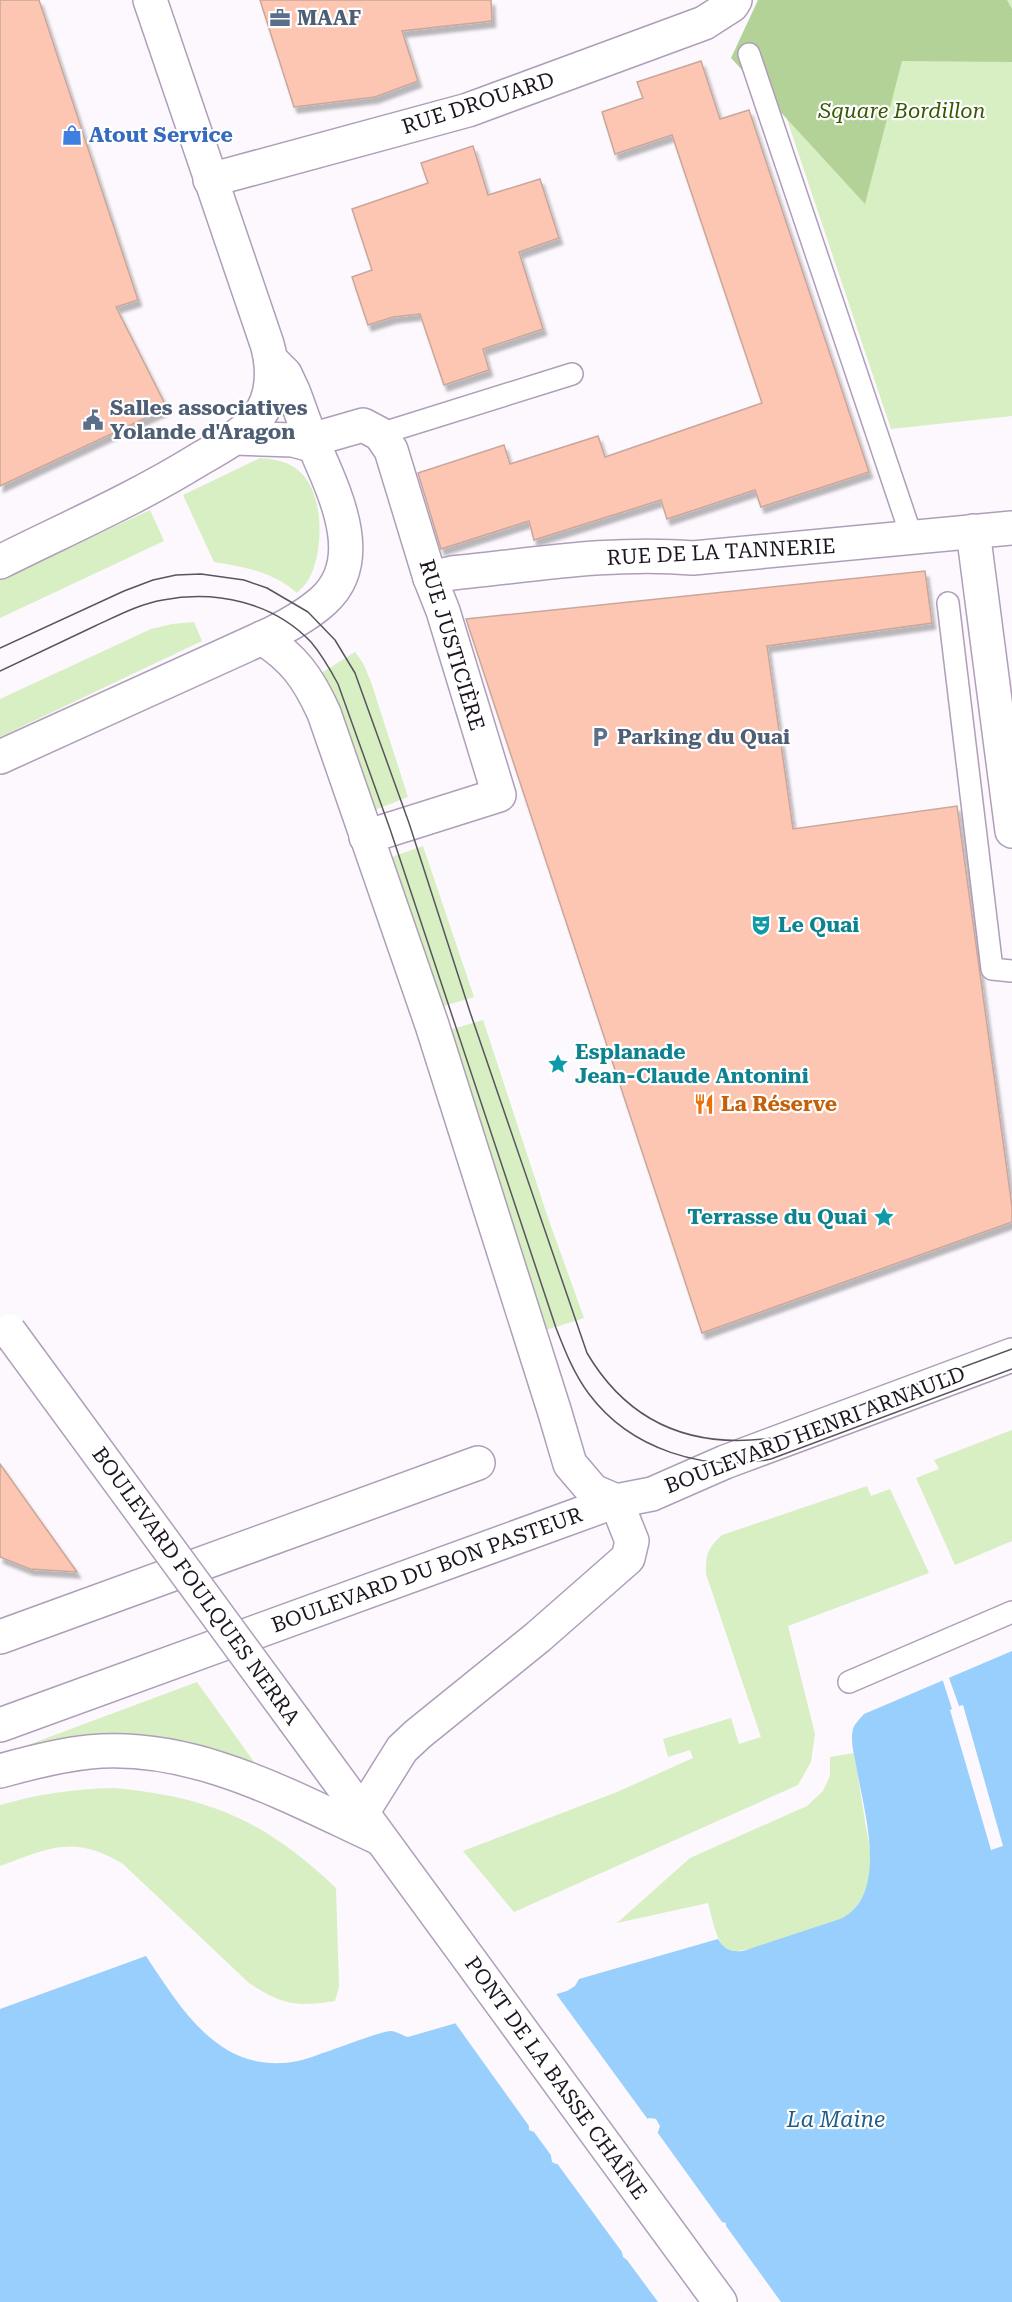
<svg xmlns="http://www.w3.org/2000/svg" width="1012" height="2302" viewBox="0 0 1012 2302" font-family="'Roboto Serif',serif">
	<defs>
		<filter id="shadow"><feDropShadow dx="3.5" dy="6" stdDeviation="1.5" flood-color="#0004"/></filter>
	</defs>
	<rect width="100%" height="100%" fill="#fcf8fe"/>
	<!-- green -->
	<g fill="#d7efc2">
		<polygon points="775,0 1012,0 1012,416 891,429 763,48"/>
		<path d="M260,458C274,459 288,461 299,471C325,493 324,551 309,579C306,584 301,589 297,593C274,572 244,567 214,562L183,495Z"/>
		<polygon points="150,510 164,541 0,618 0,580"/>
		<polygon points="194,622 202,641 0,737 0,699 151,629 172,624"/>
		<polygon points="355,652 363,663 371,682 408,797 372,811 320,674"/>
		<polygon points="423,846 474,997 437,1008 389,858"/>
		<polygon points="483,1020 548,1218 584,1318 543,1331 446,1031"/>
		<polygon points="1012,1430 1012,1541 955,1565 916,1478 939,1469 934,1460"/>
		<path d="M867,1486L871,1496L890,1489L929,1573L788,1626L815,1734L811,1762L798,1785L514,1912L463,1851L617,1792L693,1758L690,1750L668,1757L663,1739L731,1718L739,1744L761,1737L706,1574C706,1554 707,1549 722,1535Z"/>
		<polygon points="197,1682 259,1769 9,1752"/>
		<path d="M854,1753C858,1775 861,1798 865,1821C868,1841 874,1859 869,1880C866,1892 858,1907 848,1915C838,1923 740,1955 730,1951C716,1946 712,1916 708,1903L617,1923L690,1858L807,1806L823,1791L830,1776V1757Z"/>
		<path d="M114,1788C211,1797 265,1821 336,1888L339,1987L335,2001C295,2007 283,2005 249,1983L123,1864C74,1834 49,1848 0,1866V1805C38,1794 74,1789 114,1788Z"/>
	</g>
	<!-- forest -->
	<polygon fill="#b3d298" points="758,0 1007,0 1012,9 1012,62 902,61 865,204 731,58"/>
	<!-- water -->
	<path fill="#98cffc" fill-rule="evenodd" d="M1012,1651V2302H0V2009L146,1956C182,2010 220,2076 298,2061C308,2059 319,2054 329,2051C341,2047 382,2031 391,2031C396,2031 403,2036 408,2037L567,1991L575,1986L579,1979L718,1939C725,1950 730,1952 743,1951L840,1919C891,1895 863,1808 856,1765C854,1753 850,1741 853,1729C855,1723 860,1719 864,1714ZM650,2118L656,2119L660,2126L658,2132L556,2164L552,2162L550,2150Z"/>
	<!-- pier -->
	<g fill="#fcf8fe">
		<polygon points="948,1675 959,1706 963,1705 1003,1846 991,1850 950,1710 952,1709 942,1678"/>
		<polygon points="554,1991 649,2121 552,2153 554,2160 655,2129 722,2222 726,2223 726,2226 781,2302 658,2302 627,2260 623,2257 622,2252 534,2132 529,2130 529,2126 453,2020"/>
	</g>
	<!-- building -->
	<g fill="#fdc6b3" stroke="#c9a79b" stroke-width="1.5" filter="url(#shadow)">
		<polygon points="0,0 39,0 138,300 116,307 167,408 0,486"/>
		<polygon points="260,0 491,0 492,21 402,31 418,81 375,97 294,107"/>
		<polygon points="701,61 720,119 749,110 869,472 761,507 755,490 667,519 661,500 534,540 529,521 441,549 418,473 504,445 510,464 598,436 605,457 762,403 672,135 615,154 602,112 643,98 637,82"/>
		<polygon points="473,146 488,195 540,179 559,238 519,252 543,329 483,349 489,370 444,385 420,314 393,317 368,325 352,277 372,270 352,209 428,183 421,163"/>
		<polygon points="925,571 932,623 767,646 793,829 957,806 1012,1207 1012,1222 702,1333 466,619"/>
		<polygon points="0,1464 77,1572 30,1569 0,1557"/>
	</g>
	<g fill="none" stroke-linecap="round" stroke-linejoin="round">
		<!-- lane casing -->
		<g stroke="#af9eb9" stroke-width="24">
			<g id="lane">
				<polyline points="749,54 912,538"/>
				<polyline points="380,434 572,374"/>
				<polyline points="948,603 992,969 1012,971"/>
				<polyline points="849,1682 1012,1612"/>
			</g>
		</g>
		<!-- street casing -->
		<g stroke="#af9eb9" stroke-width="36">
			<g id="street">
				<polyline points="210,180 468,110 704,23 732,5 735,0"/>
				<polyline points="311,440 363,425 380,434 391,450 430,578 443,611 499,795 366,837"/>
				<polyline points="973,531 1012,831"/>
				<path d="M430,578L452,573C532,565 613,551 693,558L1012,528"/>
				<path d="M262,638C294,658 308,678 324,713L432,1025L555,1413L570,1464L593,1491L616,1501"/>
				<polyline points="0,1637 478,1463"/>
			</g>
		</g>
		<!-- secondary casing -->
		<g stroke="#af9eb9" stroke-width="36">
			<g id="secondary">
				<polyline points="235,438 293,440 315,446"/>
				<path d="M0,562C66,529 135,499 198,460C219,448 241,436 257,418C274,398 274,368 267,344L150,0"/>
				<path d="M0,757L271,634C289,625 309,614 324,600C371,557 330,484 311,438C304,423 299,406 293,391L285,374L272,361"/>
				<polyline points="295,1721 720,2302"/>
				<polyline points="0,1725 616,1501 652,1494 725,1462 1012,1355"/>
				<path d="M0,1771C29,1763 59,1755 89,1752C193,1742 288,1796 379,1838"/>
				<polyline points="362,1813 402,1749 418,1734 538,1637 628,1558 632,1541 616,1501"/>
			</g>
		</g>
		<!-- lane -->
		<use href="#lane" stroke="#fff" stroke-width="21"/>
		<!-- street -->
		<use href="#street" stroke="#fff" stroke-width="33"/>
		<!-- secondary -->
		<use href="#secondary" stroke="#fff" stroke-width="33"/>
		<!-- tram -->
		<g stroke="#5b545e" stroke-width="1.5">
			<path d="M0,648L124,591L153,580L176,575L201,574L244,580L267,588L308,612L335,640L355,673L409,823L470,1012L587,1353C629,1424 692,1449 772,1438L1012,1349"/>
			<path d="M0,671C32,656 64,641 95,626C117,616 139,604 163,600C216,590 273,602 311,642C322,655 330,669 338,684L390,829L556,1328C565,1351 574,1374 589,1394C630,1449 705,1473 771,1459L1012,1369"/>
		</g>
		<!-- secondary-bridge casing -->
		<g stroke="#af9eb9" stroke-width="36" stroke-linecap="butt">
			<polyline id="secondary-bridge" points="9,1331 295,1721"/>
		</g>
		<!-- secondary-bridge -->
		<use href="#secondary-bridge" stroke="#fff" stroke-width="33"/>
	</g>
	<!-- icons -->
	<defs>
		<g id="office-bare" transform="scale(1.62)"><path d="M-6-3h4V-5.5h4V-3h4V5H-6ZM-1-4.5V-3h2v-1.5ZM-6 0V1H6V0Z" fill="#5c6f8a" stroke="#fff" stroke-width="2.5" paint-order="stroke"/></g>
		<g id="shop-bare" transform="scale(1.62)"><path d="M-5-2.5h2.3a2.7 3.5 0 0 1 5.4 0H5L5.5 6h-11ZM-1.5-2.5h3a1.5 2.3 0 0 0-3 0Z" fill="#3f7fe0" stroke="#fff" stroke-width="2.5" paint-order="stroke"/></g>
		<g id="civic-bare" transform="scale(1.62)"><path d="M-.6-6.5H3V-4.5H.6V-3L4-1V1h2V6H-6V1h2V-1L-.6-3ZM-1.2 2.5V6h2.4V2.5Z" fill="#5c6f8a" stroke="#fff" stroke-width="2.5" paint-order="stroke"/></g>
		<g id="parking-bare" transform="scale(1.62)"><path d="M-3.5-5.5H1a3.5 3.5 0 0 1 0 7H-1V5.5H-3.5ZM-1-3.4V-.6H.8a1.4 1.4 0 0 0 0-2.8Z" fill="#5c6f8a" stroke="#fff" stroke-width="2.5" paint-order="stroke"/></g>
		<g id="theatre-bare" transform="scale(1.62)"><path d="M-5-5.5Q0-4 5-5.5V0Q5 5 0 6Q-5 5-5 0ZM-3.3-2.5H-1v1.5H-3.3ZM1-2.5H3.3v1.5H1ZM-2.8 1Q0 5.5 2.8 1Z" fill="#0f9aa8" stroke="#fff" stroke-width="2.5" paint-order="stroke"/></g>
		<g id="sight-bare" transform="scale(1.62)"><path d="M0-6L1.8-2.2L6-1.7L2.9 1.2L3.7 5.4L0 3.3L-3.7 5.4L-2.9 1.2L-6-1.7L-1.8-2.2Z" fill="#0f9aa8" stroke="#fff" stroke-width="2.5" paint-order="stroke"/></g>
		<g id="restaurant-bare" transform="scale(1.62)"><path d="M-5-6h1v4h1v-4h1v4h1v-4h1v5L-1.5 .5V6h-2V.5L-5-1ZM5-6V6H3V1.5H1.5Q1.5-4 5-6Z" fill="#e8710a" stroke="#fff" stroke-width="2.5" paint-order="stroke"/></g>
	</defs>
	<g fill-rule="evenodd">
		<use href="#office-bare" x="280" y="18"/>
		<use href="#shop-bare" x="72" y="135"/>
		<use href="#civic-bare" x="93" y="420"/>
		<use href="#parking-bare" x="600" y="737"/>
		<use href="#theatre-bare" x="761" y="925"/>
		<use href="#sight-bare" x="558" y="1064"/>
		<use href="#restaurant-bare" x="704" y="1104"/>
		<use href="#sight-bare" x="884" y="1217"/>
	</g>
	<g text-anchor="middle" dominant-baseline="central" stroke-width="4.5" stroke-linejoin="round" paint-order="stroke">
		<!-- service labels -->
		<g font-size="21" font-weight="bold" fill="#4e5e75" stroke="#fff" text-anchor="start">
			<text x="297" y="18">MAAF</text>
			<text x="110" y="408">Salles associatives<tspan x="110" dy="24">Yolande d'Aragon</tspan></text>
			<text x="617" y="737">Parking du Quai</text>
		</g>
		<!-- street labels -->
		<g font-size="21" fill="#1d1621" stroke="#fff">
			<text transform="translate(478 103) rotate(-18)">RUE DROUARD</text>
			<text transform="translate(721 552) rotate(-3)">RUE DE LA TANNERIE</text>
			<text transform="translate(452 645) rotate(73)">RUE JUSTICIÈRE</text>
			<text transform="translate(815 1430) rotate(-21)">BOULEVARD HENRI ARNAULD</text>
			<text transform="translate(427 1570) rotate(-20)">BOULEVARD DU BON PASTEUR</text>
			<text transform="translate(196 1586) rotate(54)">BOULEVARD FOULQUES NERRA</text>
			<text transform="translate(556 2078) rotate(54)">PONT DE LA BASSE CHAÎNE</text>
		</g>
		<!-- park labels -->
		<g font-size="21" font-style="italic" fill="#365800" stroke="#fff">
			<text x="902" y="111">Square Bordillon</text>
		</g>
		<!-- shop labels -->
		<g font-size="21" font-weight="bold" fill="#366cbe" stroke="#fff" text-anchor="start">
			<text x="89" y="135">Atout Service</text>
		</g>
		<!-- culture labels -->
		<g font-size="21" font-weight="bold" fill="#0d838f" stroke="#fff" text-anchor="start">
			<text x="778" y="925">Le Quai</text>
			<text x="575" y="1052">Esplanade<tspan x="575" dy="24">Jean-Claude Antonini</tspan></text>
			<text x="867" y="1217" text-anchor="end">Terrasse du Quai</text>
		</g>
		<!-- food labels -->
		<g font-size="21" font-weight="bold" fill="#c56008" stroke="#fff" text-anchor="start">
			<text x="721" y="1104">La Réserve</text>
		</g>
		<!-- water labels -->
		<g font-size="22" font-style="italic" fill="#205d87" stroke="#fff">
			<text x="836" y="2119">La Maine</text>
		</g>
	</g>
</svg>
